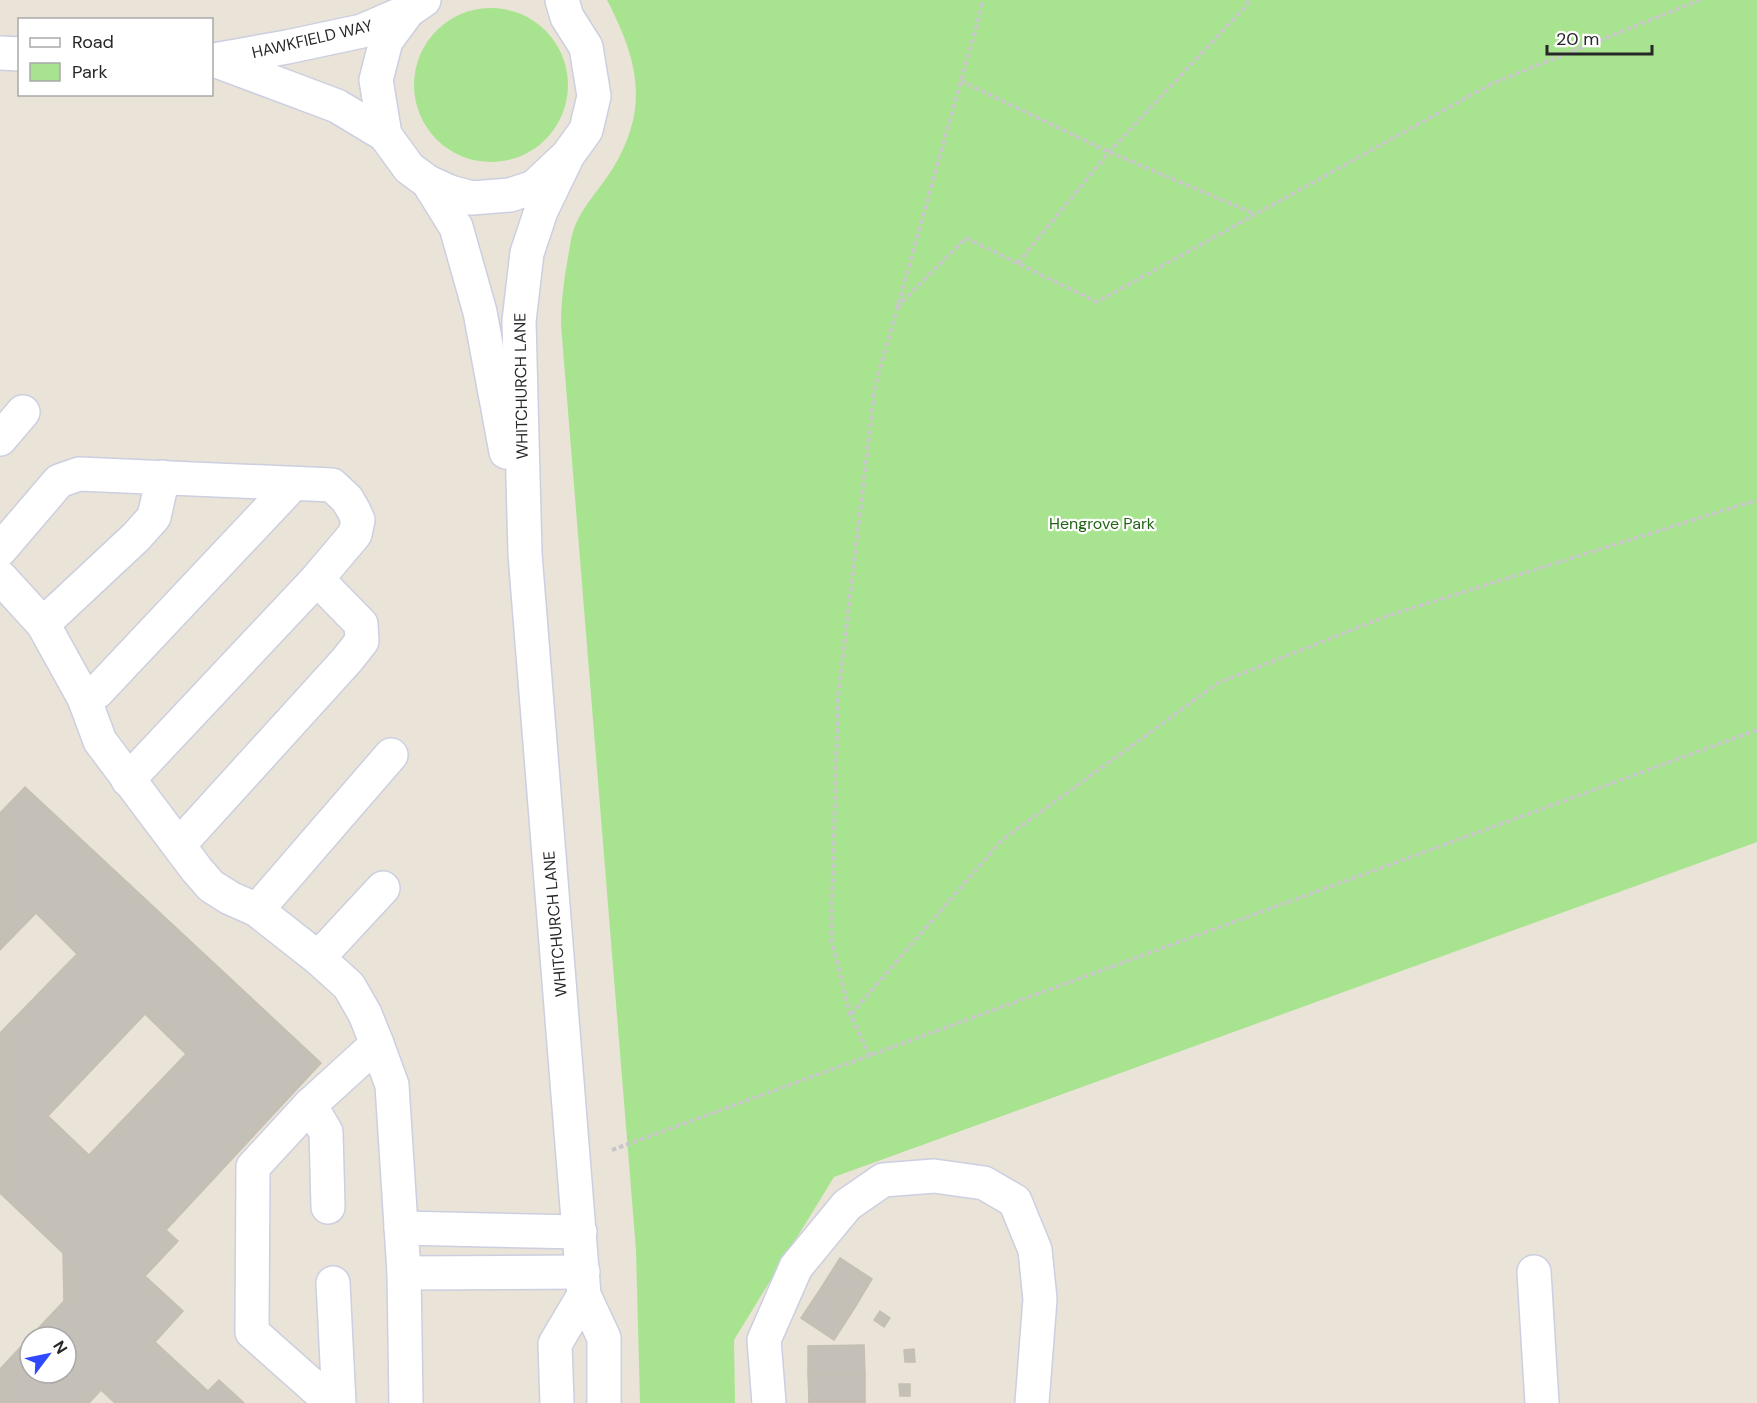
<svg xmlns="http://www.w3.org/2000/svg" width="1757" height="1403" viewBox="0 0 1757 1403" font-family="'DM Sans',sans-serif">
	<rect width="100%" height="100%" fill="#eae3d7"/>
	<!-- green -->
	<g fill="#a8e490">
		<path d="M607,0H1757V842L834,1177L734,1340L735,1403H640L636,1250L561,325C561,302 564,280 568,257C570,247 571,235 575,226C583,205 601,188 613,168C650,107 638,60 607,0Z"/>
		<circle cx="491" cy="85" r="77"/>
	</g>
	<!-- building -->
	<g fill="#c5c0b7" stroke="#c5bfb1" stroke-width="1.5" fill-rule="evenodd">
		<path d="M25,787L321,1063L166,1230L178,1241L145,1276L183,1311L155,1342L208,1391L219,1380L244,1403H115L101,1390L89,1403H0V1369L30,1337V1373H66V1337H30L64,1301L63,1253L0,1193V1033L77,954L36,913L0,950V813ZM145,1014L186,1054L89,1155L48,1116Z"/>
		<polygon points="840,1258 872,1279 854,1309 821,1288"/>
		<polygon points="821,1288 854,1309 834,1340 801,1318"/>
		<polygon points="880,1311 890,1318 884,1327 874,1320"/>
		<polygon points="864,1345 865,1374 808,1374 808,1346"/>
		<polygon points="914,1349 915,1362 905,1362 904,1350"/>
		<polygon points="808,1374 865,1374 865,1401 809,1401"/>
		<polygon points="899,1384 910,1384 910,1396 900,1396"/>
		<rect x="809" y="1401" width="56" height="2"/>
	</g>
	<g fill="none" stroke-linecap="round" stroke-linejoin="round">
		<!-- minor casing -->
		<g stroke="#cccfe1" stroke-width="36">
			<g id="minor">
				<polyline points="424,0 408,11 386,41 376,80 385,135 409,168 428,182 450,192 472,198 510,195 534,187 568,155 586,130 594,96 586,47 567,17 562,0"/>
				<polyline points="0,53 20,54"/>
				<polyline points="385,135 337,106 214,60 287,47 362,31 408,11"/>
				<polyline points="568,155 541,211 527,253 519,321 525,554 584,1295 604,1338 604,1403"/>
				<polyline points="428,182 456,227 480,312 506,452"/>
				<polyline points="0,439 23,412"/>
				<polyline points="0,550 59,481 79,474 332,485 347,499 354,511 358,520 355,534 317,579 128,780"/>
				<polyline points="0,577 43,624 84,698 100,741 197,870 211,886 230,898 257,910 318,958 349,986 365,1014 377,1044 392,1085 404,1273 406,1403"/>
				<polyline points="43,624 136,537 154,517 163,477"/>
				<polyline points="84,698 97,692 293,484"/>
				<polyline points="180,844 347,660 362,641 361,624 317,579"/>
				<polyline points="257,910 391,755"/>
				<polyline points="318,958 383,888"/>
				<polyline points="310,1105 326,1132 328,1207"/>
				<polyline points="401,1228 580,1232"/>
				<polyline points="1534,1272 1542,1403"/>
				<polyline points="404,1273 583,1272"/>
				<polyline points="333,1283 339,1403"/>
				<polyline points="332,1403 252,1332 253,1167 310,1105 377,1044"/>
				<polyline points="557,1403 555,1344 584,1295"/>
				<polyline points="769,1403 764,1340 796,1267 847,1205 883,1180 934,1176 984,1183 1015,1201 1035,1250 1040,1299 1032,1403"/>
			</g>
		</g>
		<!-- path -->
		<g stroke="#c7c7c7" stroke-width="4" stroke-dasharray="4.5 3" stroke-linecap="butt">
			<polyline points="961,81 1109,152 1255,214"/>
			<polyline points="1018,263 1109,152 1246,6 1249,0"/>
			<polyline points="897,307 966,238 1097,302 1491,84 1700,0"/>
			<polyline points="851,1014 1002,840 1218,683 1387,616 1757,500"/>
			<polyline points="870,1056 850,1014 831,938 838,697 875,386 980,14 982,0"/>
			<polyline points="612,1150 1757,730"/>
		</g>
		<!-- minor -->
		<use href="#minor" stroke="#fff" stroke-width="33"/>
	</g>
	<g text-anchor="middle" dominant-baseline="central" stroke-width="4.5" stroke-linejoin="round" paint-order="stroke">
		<!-- street labels -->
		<g font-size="16" fill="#272727" stroke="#fff">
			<text transform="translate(312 39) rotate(-13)">HAWKFIELD WAY</text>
			<text transform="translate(521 386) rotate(-91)">WHITCHURCH LANE</text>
			<text transform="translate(555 924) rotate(-95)">WHITCHURCH LANE</text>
		</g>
		<!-- park labels -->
		<g font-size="16" fill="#226416" stroke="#fff">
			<text x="1102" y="523">Hengrove Park</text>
		</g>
	</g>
	<!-- legend -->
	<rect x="18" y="18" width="195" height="78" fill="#ffffff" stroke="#a9a9a9" stroke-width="1.5"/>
	<rect x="30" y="38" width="30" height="9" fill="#ffffff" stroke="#a9a9a9" stroke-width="1.5"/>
	<text x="72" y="48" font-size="18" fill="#272727">Road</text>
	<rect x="30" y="63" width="30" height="18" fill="#a8e490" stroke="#a9a9a9" stroke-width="1.5"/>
	<text x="72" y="78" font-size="18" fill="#272727">Park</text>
	<!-- north arrow -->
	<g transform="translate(48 1355) rotate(58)"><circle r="28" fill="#ffffff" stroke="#a9a9a9" stroke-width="1.5"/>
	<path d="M0-4.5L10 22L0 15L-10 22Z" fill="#2f49ff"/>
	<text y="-9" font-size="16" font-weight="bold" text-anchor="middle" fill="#272727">N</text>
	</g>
	<!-- scale -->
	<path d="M1547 45v9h105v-9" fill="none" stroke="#272727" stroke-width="3"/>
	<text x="1556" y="45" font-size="18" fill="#272727" stroke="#ffffff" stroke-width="4.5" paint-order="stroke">20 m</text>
</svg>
